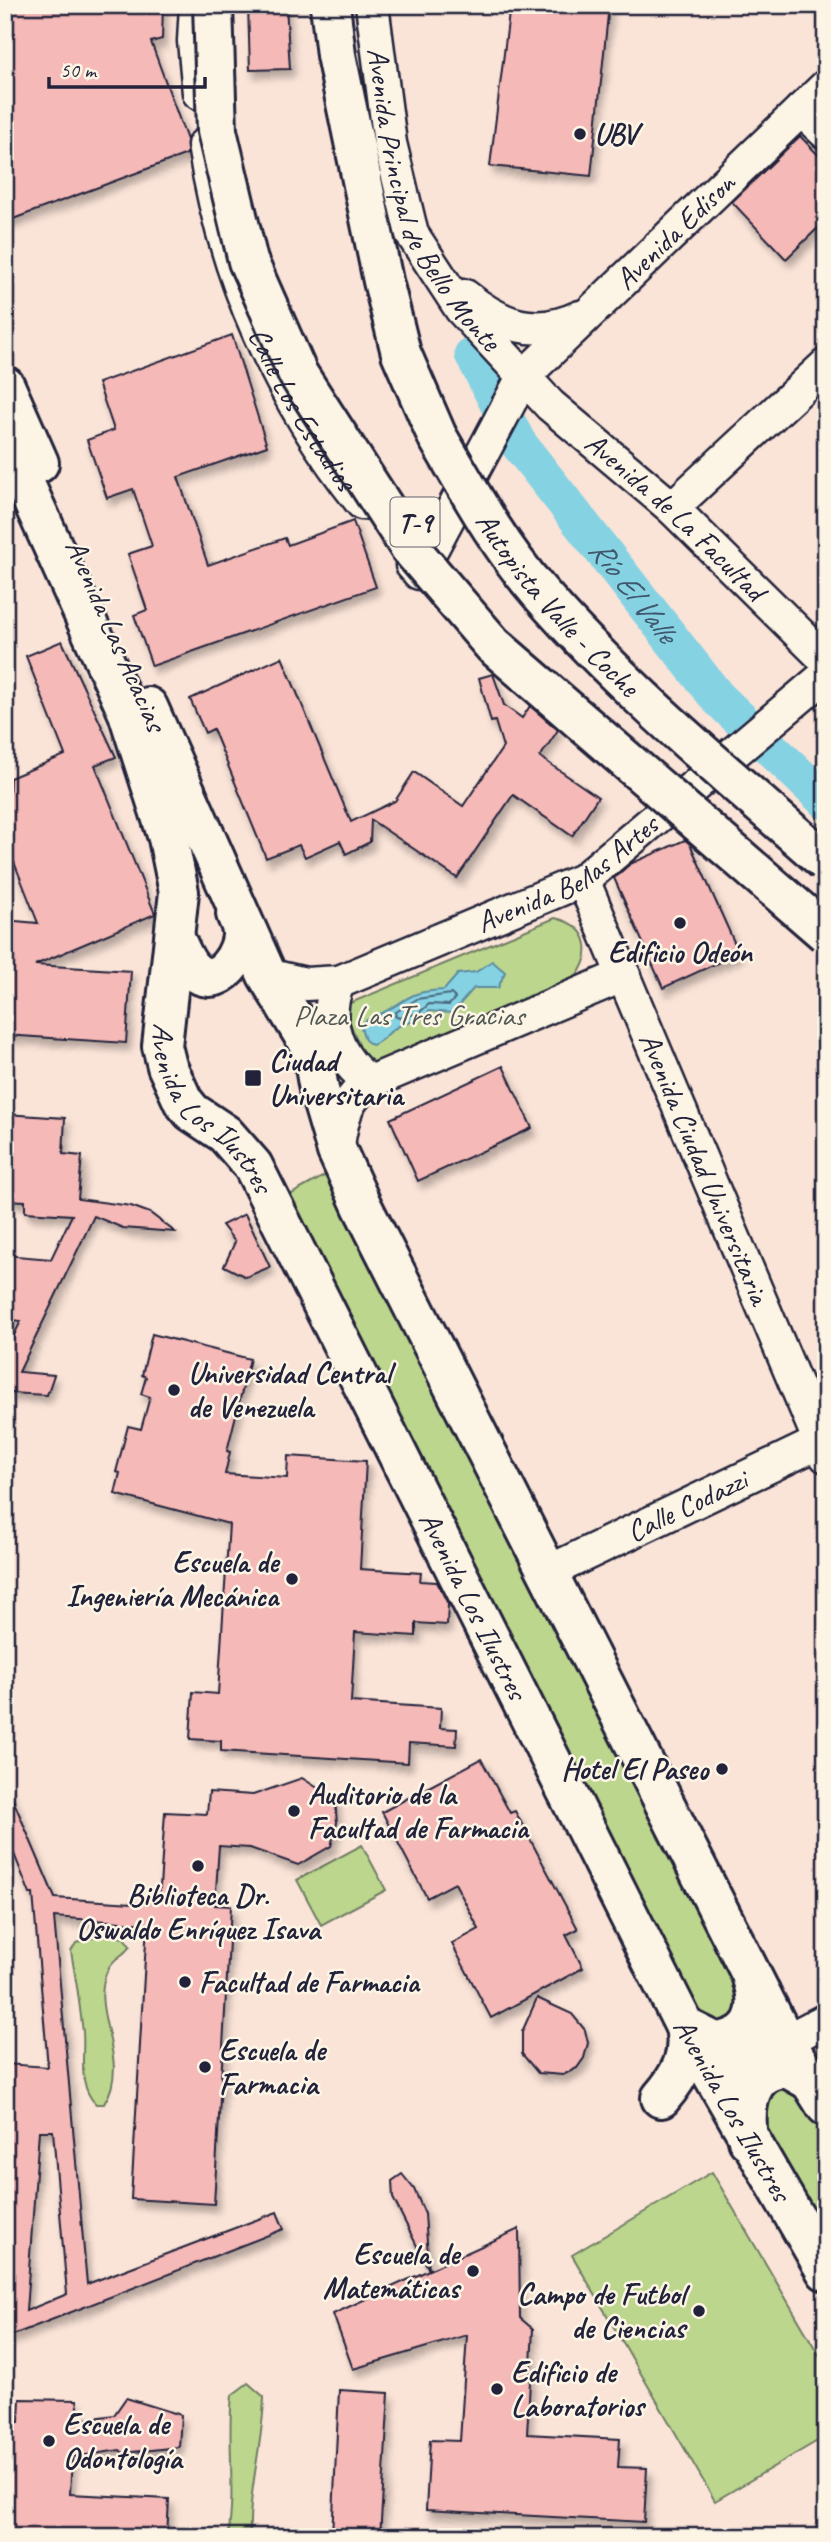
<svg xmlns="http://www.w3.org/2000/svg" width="831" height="2542" viewBox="0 0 831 2542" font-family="Caveat,sans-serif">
	<defs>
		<filter id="shadow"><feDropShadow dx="4" dy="7" stdDeviation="3.5" flood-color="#0004"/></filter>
	</defs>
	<rect width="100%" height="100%" fill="#fae3d7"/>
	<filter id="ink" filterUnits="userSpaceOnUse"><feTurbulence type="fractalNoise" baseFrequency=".0143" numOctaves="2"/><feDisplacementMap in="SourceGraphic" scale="14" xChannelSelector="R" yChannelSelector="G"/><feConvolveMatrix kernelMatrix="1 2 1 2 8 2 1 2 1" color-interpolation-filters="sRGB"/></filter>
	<g filter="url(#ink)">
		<!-- green -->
		<g fill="#bcd68d" stroke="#6f7c64" stroke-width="2">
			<path d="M555,918C593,927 594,957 571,983L368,1067L343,1006Z"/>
			<polygon points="335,1170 741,1993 751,2019 712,2042 288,1196"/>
			<polygon points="362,1845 386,1890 321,1925 297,1880"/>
			<path d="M105,1934L124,1938L130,1946C124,1956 113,1958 108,1969C87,2012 133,2058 104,2104H96C77,2086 85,2056 83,2032C80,2005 76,1978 71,1951L76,1943Z"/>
			<polygon points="763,2074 826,2108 826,2271 745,2122"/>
			<polygon points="712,2172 826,2367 826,2436 715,2501 572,2255"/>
			<path d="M248,2383L264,2397C263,2444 248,2489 250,2537H228C236,2490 227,2443 232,2395Z"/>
		</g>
		<!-- water -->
		<path fill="#85d2e3" stroke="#5d8ca0" stroke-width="2" d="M492,961L505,972L498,988H474L452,1013L429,1011C421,1023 412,1020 399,1026C388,1031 383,1042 372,1045L365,1040L360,1024C367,1019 373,1018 380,1014C409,1000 408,991 444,990L458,974L476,972Z"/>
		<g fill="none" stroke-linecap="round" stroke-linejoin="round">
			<!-- shore -->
			<polygon stroke="#4a687e" stroke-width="2" points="451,994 455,998 449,1005 429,1004 419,1013 399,1018 395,1016 396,1012 417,999"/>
			<!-- river -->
			<path stroke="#85d2e3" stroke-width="37" id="s1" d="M473,354L518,443L717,697L826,801"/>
		</g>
		<!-- building -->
		<g fill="#f5b9b7" stroke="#22223b" stroke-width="2" fill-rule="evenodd" filter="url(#shadow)">
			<polygon points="5,5 163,5 162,39 151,42 187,140 187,154 5,222"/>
			<polygon points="248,5 286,5 290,69 250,70"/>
			<polygon points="510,5 609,5 591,176 490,166"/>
			<polygon points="800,136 826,163 826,220 786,259 732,202"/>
			<polygon points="232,335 267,446 178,477 208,565 285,538 288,545 353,521 376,587 152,666 134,615 147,610 128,554 152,546 133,489 107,498 87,440 114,430 98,383"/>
			<polygon points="62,641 116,757 95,765 155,914 35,965 131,971 126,1043 5,1035 5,920 38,923 14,862 5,855 5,801 9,801 10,778 65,755 26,656"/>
			<polygon points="282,657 351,822 395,801 414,772 463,806 503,747 495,721 491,722 479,678 493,674 504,705 522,718 530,706 558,730 540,757 598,797 572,836 513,795 457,878 371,820 370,842 346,854 340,841 305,857 299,845 266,858 213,729 205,733 190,699"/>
			<polygon points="685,840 690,844 739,953 663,988 614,878 630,864"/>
			<polygon points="503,1066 532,1128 418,1181 390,1119"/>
			<polygon points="5,1114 65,1118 63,1154 82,1156 78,1199 131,1206 150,1213 175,1232 123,1228 94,1216 19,1372 54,1375 47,1395 9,1393 5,1401 5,1353 21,1321 5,1319 5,1255 51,1259 72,1215 25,1212 25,1201 5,1200"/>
			<polygon points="245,1214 270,1267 246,1277 224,1266 235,1242 222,1225"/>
			<polygon points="152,1334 250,1359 227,1451 230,1452 225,1474 287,1478 288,1456 366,1461 360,1569 421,1573 420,1581 437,1582 448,1604 447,1625 416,1623 416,1636 355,1632 351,1702 441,1708 440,1728 457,1729 456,1746 409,1743 408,1763 221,1751 221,1741 190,1739 193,1692 218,1694 229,1524 115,1494 120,1473 116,1472 128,1426 141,1429 150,1397 141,1394 146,1377 142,1375"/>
			<polygon points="481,1759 510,1813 515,1811 578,1929 566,1935 583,1968 491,2018 452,1944 479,1929 455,1883 427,1898 382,1812"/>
			<path d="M302,1778L335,1799L337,1823L331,1846L298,1865L250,1848L219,1846L215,1905L231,1906L214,2204L131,2199L147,1924L54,1917L87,2284L277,2212L284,2229L5,2338V2064L48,2067L33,1894H30L5,1831V1781L55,1898L148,1904V1901L159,1902L165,1812L207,1814L209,1792L253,1795ZM39,2131H53L67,2294L26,2311Z"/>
			<polygon points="537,1998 572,2014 585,2030 588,2043 584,2058 577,2068 563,2075 538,2073 522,2054 522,2032"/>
			<polygon points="402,2174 414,2189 425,2214 429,2270 519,2229 520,2318 533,2329 527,2434 620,2439 618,2467 647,2468 644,2522 426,2510 430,2440 460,2441 467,2335 353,2369 333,2314 429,2270 393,2198 392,2181"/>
			<polygon points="339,2390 389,2393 380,2537 332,2537"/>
			<polygon points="126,2398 181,2415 179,2447 123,2453 120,2450 72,2457 70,2494 169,2499 167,2537 5,2537 10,2422 19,2422 20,2399 77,2400 80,2420 114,2415"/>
		</g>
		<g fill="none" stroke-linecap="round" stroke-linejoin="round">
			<!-- minor casing -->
			<g stroke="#22223b" stroke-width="37">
				<g id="minor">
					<polyline points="196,5 194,41 199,93"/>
					<path id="s2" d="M372,5L390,143L412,234L461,309L550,405L672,508L826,660"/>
					<polyline points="801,110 826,133"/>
					<path id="s3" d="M204,145C224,276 279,399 362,503"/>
					<path d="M465,296C502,326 535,338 580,317"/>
					<polyline points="672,508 826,365"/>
					<path id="s4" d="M412,565L419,573L523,377L826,86"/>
					<path id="s5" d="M583,880L826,1456"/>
					<path id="s6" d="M267,975L306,984L339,982L583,880L826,675"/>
					<path d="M339,982C321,1018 338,1061 371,1082"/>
					<path d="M337,1151C342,1121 344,1098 371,1082L624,975"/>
					<path id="s7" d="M548,1572L826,1439"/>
					<polyline points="713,2079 826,2020"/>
				</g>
			</g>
			<!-- major casing -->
			<g stroke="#22223b" stroke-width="44">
				<g id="major">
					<polyline points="5,386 39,463"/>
					<path id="s8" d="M5,440L128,713L168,838L179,892L162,1046L167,1066L183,1101L192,1112L225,1134L253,1166L685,2027L826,2271"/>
					<polyline points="148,707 267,975 312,1049 319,1090 337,1151 362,1206 751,1974 785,2041 826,2106"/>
					<path d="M176,941C181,951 185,963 193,970C219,993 244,953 242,930C241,925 238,919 236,914"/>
					<path d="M685,2027L715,2042C754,2039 763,2011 752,1978"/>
					<path d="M661,2098C680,2076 691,2056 685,2027"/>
					<path d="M748,2140C744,2108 747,2069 787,2068L812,2082"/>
				</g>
			</g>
			<!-- highway casing -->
			<g stroke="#22223b" stroke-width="44">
				<polyline id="highway" points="330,5 336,55 383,281 401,353 437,436"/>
			</g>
			<!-- minor -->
			<use href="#minor" stroke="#fcf5e5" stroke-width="32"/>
			<!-- major -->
			<use href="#major" stroke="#fcf5e5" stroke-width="38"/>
			<!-- highway -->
			<use href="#highway" stroke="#fcf5e5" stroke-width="38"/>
			<!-- highway-bridge casing -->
			<g stroke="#22223b" stroke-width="44" stroke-linecap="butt">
				<g id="highway-bridge">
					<polyline points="213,5 217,131 248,261 298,374 410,548 493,645 826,933"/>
					<path id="s9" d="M437,436C468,489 498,545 539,592C625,691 728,775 826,862"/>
				</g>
			</g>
			<!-- highway-bridge -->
			<use href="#highway-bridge" stroke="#fcf5e5" stroke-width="38"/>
		</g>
	</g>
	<!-- markers -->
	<g fill="#22223b" stroke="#fcf5e5" stroke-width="2.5">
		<circle cx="580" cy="134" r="7"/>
		<circle cx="680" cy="923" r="7"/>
		<rect x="244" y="1069" width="18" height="18" rx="3.5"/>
		<circle cx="174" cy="1390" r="7"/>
		<circle cx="292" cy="1579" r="7"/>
		<circle cx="722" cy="1769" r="7"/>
		<circle cx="294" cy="1811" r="7"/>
		<circle cx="198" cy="1866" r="7"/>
		<circle cx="185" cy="1982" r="7"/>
		<circle cx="205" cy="2067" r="7"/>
		<circle cx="473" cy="2271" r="7"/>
		<circle cx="699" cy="2311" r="7"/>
		<circle cx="497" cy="2389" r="7"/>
		<circle cx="49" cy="2441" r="7"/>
	</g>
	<g text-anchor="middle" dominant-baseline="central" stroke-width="5" stroke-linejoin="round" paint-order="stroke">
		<!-- shield labels -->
		<rect fill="#fcf5e5" stroke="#63616e" stroke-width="2" x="390.5" y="497.5" width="49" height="49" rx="5"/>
		<g font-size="28" font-weight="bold" fill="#22223b">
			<text x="415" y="522">T-9</text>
		</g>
		<!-- poi labels -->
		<g font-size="30" font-weight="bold" fill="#22223b" stroke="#fcf5e5" text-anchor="start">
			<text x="594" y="134">UBV</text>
			<text x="680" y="952" text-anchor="middle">Edificio Odeón</text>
			<text x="269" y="1061">Ciudad<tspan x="269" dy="34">Universitaria</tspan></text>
			<text x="188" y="1373">Universidad Central<tspan x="188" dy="34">de Venezuela</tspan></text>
			<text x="278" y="1562" text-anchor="end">Escuela de<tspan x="278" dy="34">Ingeniería Mecánica</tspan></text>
			<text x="708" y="1769" text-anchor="end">Hotel El Paseo</text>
			<text x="308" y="1794">Auditorio de la<tspan x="308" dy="34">Facultad de Farmacia</tspan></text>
			<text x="198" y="1895" text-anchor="middle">Biblioteca Dr.<tspan x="198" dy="34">Oswaldo Enríquez Isava</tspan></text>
			<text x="199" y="1982">Facultad de Farmacia</text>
			<text x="219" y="2050">Escuela de<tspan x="219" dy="34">Farmacia</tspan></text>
			<text x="459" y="2254" text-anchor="end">Escuela de<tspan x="459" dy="34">Matemáticas</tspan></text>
			<text x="685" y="2294" text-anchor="end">Campo de Futbol<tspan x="685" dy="34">de Ciencias</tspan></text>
			<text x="511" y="2372">Edificio de<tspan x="511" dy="34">Laboratorios</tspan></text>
			<text x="63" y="2424">Escuela de<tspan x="63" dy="34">Odontología</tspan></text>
		</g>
		<!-- street labels -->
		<g font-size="30" fill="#22223b" stroke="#fcf5e5">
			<text stroke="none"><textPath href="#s2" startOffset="208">Avenida Principal de Bello Monte</textPath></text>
			<text stroke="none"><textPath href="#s4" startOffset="443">Avenida Edison</textPath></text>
			<text stroke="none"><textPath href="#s3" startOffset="284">Calle Los Estadios</textPath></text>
			<text stroke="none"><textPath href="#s2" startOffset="621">Avenida de La Facultad</textPath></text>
			<text stroke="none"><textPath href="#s9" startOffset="208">Autopista Valle - Coche</textPath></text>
			<text transform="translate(116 635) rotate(66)">Avenida Las Acacias</text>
			<text stroke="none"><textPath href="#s6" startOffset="327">Avenida Bellas Artes</textPath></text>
			<text stroke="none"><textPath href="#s8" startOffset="721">Avenida Los Ilustres</textPath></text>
			<text stroke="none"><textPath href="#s5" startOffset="313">Avenida Ciudad Universitaria</textPath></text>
			<text stroke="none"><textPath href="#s7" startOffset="154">Calle Codazzi</textPath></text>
			<text stroke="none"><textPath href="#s8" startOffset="1288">Avenida Los Ilustres</textPath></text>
			<text stroke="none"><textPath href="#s8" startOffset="1855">Avenida Los Ilustres</textPath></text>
		</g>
		<!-- park labels -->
		<g font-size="30" fill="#505854" stroke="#fcf5e5">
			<text x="409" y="1015">Plaza Las Tres Gracias</text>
		</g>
		<!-- water labels -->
		<g font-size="32" font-style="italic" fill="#40576d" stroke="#fcf5e5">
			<text stroke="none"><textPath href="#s1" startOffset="287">Río El Valle</textPath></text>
		</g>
	</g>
	<!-- margin -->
	<rect width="831" height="2542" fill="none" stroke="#fcf5e5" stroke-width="28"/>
	<rect x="14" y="14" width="803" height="2514" fill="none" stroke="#22223b" stroke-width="2.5" filter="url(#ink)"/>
	<!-- scale -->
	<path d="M49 77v10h156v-10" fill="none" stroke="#22223b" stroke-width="3.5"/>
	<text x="60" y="77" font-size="21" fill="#22223b" stroke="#fcf5e5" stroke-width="5" paint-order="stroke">50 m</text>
</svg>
